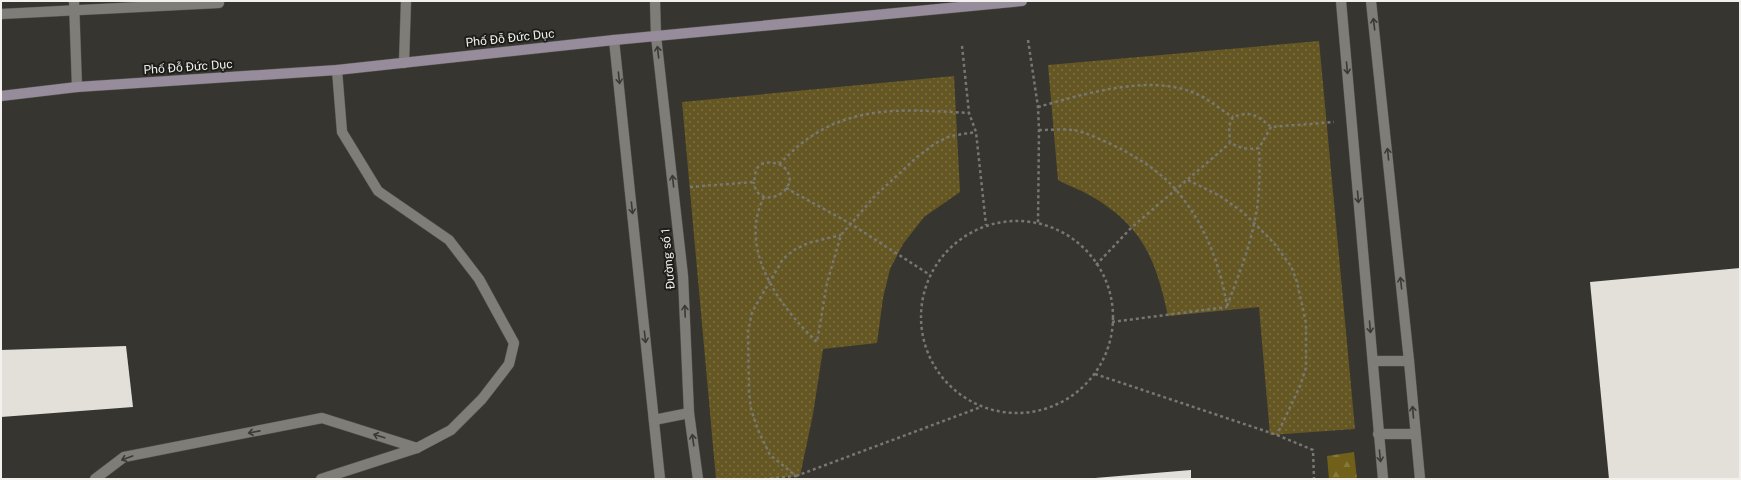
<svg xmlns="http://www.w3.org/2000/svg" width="1741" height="480" viewBox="0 0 1741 480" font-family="'Public Sans',sans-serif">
	<defs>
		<pattern id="grass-dots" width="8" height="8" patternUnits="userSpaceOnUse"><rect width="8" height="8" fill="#655723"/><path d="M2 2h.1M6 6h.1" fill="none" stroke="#7c7043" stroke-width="1.8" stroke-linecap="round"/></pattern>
		<pattern id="forest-firs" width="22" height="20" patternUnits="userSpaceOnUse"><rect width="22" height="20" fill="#71601a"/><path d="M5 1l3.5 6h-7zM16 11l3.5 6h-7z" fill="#86773c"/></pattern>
	</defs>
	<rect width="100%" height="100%" fill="#373530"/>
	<!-- grass -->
	<g fill="url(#grass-dots)">
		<path d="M1319,41L1355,429L1270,435L1259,307L1168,316C1156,260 1143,226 1091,196C1081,190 1069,186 1058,180L1048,65Z"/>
		<polygon points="954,76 960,192 924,217 903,244 890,269 883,298 877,343 823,349 813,414 800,476 764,479 716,479 682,102"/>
	</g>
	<!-- forest -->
	<polygon fill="url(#forest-firs)" points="1354,452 1357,479 1329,479 1327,456"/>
	<!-- building -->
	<g fill="#e2e0d9">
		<polygon points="1740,268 1740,479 1609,479 1590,282"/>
		<polygon points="126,346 133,407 1,417 1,350"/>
		<polygon points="1191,470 1191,479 1095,479 1095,478"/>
	</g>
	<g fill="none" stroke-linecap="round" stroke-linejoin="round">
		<!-- lane casing -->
		<g stroke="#55544f" stroke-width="11">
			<g id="lane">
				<polyline points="74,1 77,87"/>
				<polyline points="1341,1 1383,479"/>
				<polyline points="1371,1 1409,361 1420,479"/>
				<polyline points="1,14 219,3"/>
				<polyline points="656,36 683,276 689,413 698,479"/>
				<polyline points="614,40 660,479"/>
				<polyline points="1373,361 1409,361"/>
				<polyline points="654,420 689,413"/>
				<polyline points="1378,434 1415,434"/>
				<polyline points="95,479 124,457 322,418 417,448"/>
				<polyline points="321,479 417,448 451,430 482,399 509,364 514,343 479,279 449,240 378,191 342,132 337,70"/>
			</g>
		</g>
		<!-- street casing -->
		<g stroke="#55544f" stroke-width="11">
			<g id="street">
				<polyline points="655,1 656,36"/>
				<polyline points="404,63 406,1"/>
			</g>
		</g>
		<!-- secondary casing -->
		<g stroke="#55544f" stroke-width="11">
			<polyline id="secondary" points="1,96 77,87 337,70 614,40 1022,1"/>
		</g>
		<!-- path -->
		<g stroke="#787772" stroke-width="2.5" stroke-dasharray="3 3" stroke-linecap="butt">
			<polyline points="1028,40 1038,107 1039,130 1038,223"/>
			<polyline points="962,46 969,113 976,132 986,225"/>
			<path d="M1038,107C1084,94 1151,73 1197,94C1210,100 1221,110 1233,117"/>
			<path d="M1271,127L1259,148C1247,150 1240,148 1230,143L1229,126L1233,117C1251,110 1258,116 1271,127L1334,122"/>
			<path d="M1039,130C1050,130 1062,129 1073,130C1087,132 1108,143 1121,149C1141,160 1162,173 1177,191C1204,223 1221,265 1227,307"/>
			<path d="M779,164C787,157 794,149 802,143C853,103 910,110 969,113"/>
			<polyline points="1188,180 1220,196 1244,213 1273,242 1291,266 1297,282 1306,323 1306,368 1300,386 1277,435"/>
			<path d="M690,187L754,182C755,176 755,169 760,165C770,159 786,164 789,175C795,195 756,210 754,182"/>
			<polyline points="786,188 851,224 930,275"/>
			<path d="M764,197C737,249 780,307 817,342L827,283L841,235L875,196L917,157L936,143L950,136L976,132"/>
			<circle cx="1017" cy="317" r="96"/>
			<polyline points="1096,265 1131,228 1230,143"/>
			<path d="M1227,306C1237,279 1248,253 1254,224C1260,199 1260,173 1259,148"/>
			<polyline points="1112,322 1227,307"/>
			<polyline points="1095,374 1277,435 1313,450 1314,479"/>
			<polyline points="796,476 981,407"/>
			<polyline points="764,479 796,476 770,455 758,430 751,409 749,392 748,332 752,312 783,259 794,250 808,243 841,235"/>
		</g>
		<!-- lane -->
		<use href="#lane" stroke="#7f7d77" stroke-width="10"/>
		<!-- street -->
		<use href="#street" stroke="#7f7d77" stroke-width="10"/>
		<!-- secondary -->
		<use href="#secondary" stroke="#968c9b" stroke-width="10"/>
	</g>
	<!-- one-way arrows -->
	<defs><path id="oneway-shaft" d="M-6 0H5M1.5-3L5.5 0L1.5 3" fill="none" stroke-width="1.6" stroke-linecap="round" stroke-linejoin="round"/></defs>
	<g stroke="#3a3a36">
		<use href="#oneway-shaft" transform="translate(1374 24) rotate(-97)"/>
		<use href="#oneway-shaft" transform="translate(658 52) rotate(-97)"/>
		<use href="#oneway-shaft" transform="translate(1347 68) rotate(85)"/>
		<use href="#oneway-shaft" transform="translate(619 78) rotate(84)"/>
		<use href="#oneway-shaft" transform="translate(1388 154) rotate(-96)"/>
		<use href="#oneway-shaft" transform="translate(673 181) rotate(-96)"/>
		<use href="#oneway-shaft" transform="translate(1358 197) rotate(85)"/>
		<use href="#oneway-shaft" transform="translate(632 208) rotate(84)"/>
		<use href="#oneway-shaft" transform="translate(1401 283) rotate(-96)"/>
		<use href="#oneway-shaft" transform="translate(685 311) rotate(-92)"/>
		<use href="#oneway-shaft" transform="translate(1370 327) rotate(85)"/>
		<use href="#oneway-shaft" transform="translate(645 337) rotate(84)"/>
		<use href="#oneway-shaft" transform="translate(1413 412) rotate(-95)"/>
		<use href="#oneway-shaft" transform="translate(254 432) rotate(169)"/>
		<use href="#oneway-shaft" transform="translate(379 436) rotate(-163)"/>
		<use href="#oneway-shaft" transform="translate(693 440) rotate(-98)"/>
		<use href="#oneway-shaft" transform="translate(1380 456) rotate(84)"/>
		<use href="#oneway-shaft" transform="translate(127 458) rotate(160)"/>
	</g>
	<g text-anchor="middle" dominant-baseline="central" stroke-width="4" stroke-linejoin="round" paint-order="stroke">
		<!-- street labels -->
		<g font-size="12" fill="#f2f1ed" stroke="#1d1d1a">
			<text transform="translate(510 38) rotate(-6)">Phố Đỗ Đức Dục</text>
			<text transform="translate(188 67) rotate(-4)">Phố Đỗ Đức Dục</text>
			<text transform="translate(668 259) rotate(-95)">Đường số 1</text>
		</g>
	</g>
	<!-- border -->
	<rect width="1741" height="480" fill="none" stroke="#f2f1ed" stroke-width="4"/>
</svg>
